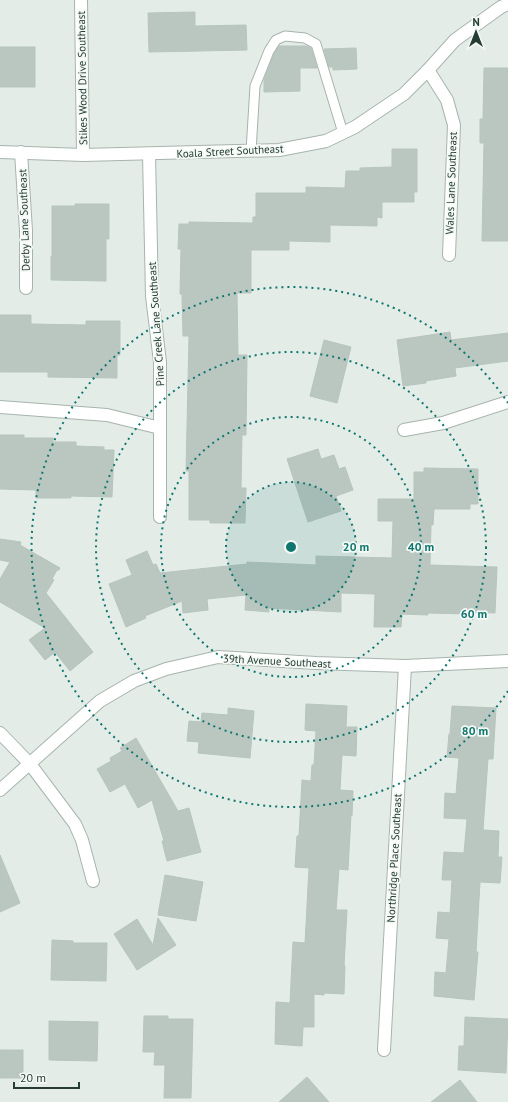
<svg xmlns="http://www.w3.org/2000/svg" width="508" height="1102" viewBox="0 0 508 1102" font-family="'PT Sans',sans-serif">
	<rect width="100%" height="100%" fill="#e4ece7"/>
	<!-- building -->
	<g fill="#b9c7c0" stroke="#b6c5be">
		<polygon points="195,12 195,26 246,25 247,50 149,52 148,13"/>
		<polygon points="279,46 307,46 311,48 317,68 300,68 300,91 264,92 264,80 274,54"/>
		<rect x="0" y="47" width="35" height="40"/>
		<polygon points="356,48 357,69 333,70 333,67 329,67 324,49"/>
		<polygon points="484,68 508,68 508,241 482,241 484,143 480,143 480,119 483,119"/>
		<polygon points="392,149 417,149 417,192 414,192 414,202 382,202 382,218 377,217 377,226 330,225 330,242 289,241 289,250 251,250 251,293 237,293 238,355 247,355 246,435 242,435 241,488 246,488 245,523 210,523 210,520 189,520 189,471 186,471 189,336 183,336 182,294 180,294 181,249 178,249 179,224 189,224 189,222 253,223 253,217 256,217 256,193 306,193 306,187 345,188 346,171 360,171 360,168 392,167"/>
		<polygon points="75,204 109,204 109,239 106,239 106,281 51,280 51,256 52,256 52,206 75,206"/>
		<polygon points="0,315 31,315 31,324 86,325 86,321 120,321 120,355 117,355 117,378 48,377 48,372 0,372"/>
		<polygon points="450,332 451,340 508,333 508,361 455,368 456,376 426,381 426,383 403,386 397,340"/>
		<polygon points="324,340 351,347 337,403 310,396"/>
		<polygon points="0,435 24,435 24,438 53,438 53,442 76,442 76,446 104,447 104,450 114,450 112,497 71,496 71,498 36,498 36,490 0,489"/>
		<polygon points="318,449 321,459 334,455 339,469 345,467 353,490 336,496 341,511 308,522 287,459"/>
		<polygon points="424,468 478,469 478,504 470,504 470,509 434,509 433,525 431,525 430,565 497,567 495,613 467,612 467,614 428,613 428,615 402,614 401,627 374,627 375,594 341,593 341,612 269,608 269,612 245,610 246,595 207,599 208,610 183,613 182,601 145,616 146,618 126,627 109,584 132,575 126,560 147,551 153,565 156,564 160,573 247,564 247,562 316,565 316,556 392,558 393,521 378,521 378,499 414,499 414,472 424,472"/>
		<polygon points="0,539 21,542 20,545 60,568 59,570 57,570 52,579 54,580 46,593 93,652 70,671 55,652 45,660 29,640 45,628 0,602 0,579 10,562 0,560"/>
		<polygon points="306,704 347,706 346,727 357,727 356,756 342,755 340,790 353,791 352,816 351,815 348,870 339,869 336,910 347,910 344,966 345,966 344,994 324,993 324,995 314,994 314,1027 303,1027 302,1046 275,1044 276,1002 290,1003 293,942 305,943 309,868 295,867 297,836 299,836 302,780 311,781 312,765 314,765 316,731 305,730"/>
		<polygon points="452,706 496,708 493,759 488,759 483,830 499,831 498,857 502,857 500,883 480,882 476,952 478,952 474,1000 434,996 435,972 446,973 449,939 436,938 438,912 450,913 452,880 442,880 444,852 464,853 467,819 444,818 445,793 456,794 459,758 447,757 449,734 450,734"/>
		<polygon points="228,708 254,711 250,758 198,753 199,742 187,741 189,721 201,722 202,713 228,715"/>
		<polygon points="136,738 178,811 189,808 201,852 167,861 162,841 164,841 152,800 138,808 125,784 110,792 97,769 111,761 110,758 122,751 120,748"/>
		<polygon points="0,855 20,903 0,912"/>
		<polygon points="165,875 203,882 196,921 158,915"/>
		<polygon points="158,918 176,945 137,970 114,934 137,919 153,945"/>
		<polygon points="52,940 73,941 73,943 107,943 106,981 51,980"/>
		<polygon points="144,1016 168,1016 168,1019 193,1019 191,1098 164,1098 165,1065 154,1065 155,1052 143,1052"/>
		<polygon points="465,1017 508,1019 506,1073 458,1070 459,1046 464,1046"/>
		<polygon points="49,1021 98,1022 97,1061 49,1060"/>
		<rect x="0" y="1050" width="23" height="28"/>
		<polygon points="307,1077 329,1102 279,1102"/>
		<polygon points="460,1080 477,1102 431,1102"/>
	</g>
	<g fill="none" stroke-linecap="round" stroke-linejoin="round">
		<!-- service casing -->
		<g stroke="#a7b4ad" stroke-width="11">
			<polyline id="service" points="251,151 255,86 269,51 276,40 285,36 305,38 316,44 343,133"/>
		</g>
		<!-- minor casing -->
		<g stroke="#a7b4ad" stroke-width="14">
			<g id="minor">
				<polyline points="81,0 83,155"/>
				<polyline points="428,70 447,100 454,125 449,255"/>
				<polyline points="0,152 83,155 279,150 326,141 355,127 404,94 428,70 455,40 501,7 508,4"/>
				<polyline points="21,152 26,231 26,288"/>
				<polyline points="149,154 152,296 160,362 160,517"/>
				<polyline points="0,407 107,415 160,428"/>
				<polyline points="404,430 443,423 508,402"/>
				<polyline points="0,733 30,764 75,824 82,840 93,881"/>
				<polyline points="0,790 100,701 134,681 166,669 218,657 316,663 405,666 508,661"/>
				<polyline points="384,1050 405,666"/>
			</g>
		</g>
		<!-- service -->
		<use href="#service" stroke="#fff" stroke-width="9"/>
		<!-- minor -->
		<use href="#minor" stroke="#fff" stroke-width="12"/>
	</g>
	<!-- distance rings -->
	<circle cx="291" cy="547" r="65" fill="#0f766e" fill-opacity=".12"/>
	<g fill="none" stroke="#0f766e" stroke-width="2" stroke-dasharray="2 4">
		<circle cx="291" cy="547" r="65"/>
		<circle cx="291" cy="547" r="130"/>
		<circle cx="291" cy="547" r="195"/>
		<path d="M508 691A260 260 0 1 1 508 403"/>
	</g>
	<g text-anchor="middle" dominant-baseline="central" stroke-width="3.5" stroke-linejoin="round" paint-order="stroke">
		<!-- street labels -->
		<g font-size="11" fill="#243c33" stroke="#f4f9f6">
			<text transform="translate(82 78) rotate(-91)">Stikes Wood Drive Southeast</text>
			<text transform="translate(230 151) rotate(-3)">Koala Street Southeast</text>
			<text transform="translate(451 183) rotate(-88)">Wales Lane Southeast</text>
			<text transform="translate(24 220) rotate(-92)">Derby Lane Southeast</text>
			<text transform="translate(156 324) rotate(-94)">Pine Creek Lane Southeast</text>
			<text transform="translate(277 661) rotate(3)">39th Avenue Southeast</text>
			<text transform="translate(394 858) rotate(-87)">Northridge Place Southeast</text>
		</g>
	</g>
	<circle cx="291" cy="547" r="6" fill="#0f766e" stroke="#f4f9f6" stroke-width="2"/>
	<g font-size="12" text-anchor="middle" font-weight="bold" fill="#0f766e" stroke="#f4f9f6" stroke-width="3.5" stroke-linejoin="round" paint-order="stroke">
		<text x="356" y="551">20 m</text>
		<text x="421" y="551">40 m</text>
		<text x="474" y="618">60 m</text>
		<text x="475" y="735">80 m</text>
	</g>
	<!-- north arrow -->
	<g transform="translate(476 32)" stroke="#f4f9f6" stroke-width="3" paint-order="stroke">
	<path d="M0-3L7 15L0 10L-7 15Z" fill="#243c33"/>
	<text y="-6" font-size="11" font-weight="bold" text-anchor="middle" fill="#243c33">N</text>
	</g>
	<!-- scale -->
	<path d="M14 1082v6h65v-6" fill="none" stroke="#243c33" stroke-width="2"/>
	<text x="20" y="1082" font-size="12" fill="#243c33" stroke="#f4f9f6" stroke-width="3" paint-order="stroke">20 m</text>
</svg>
